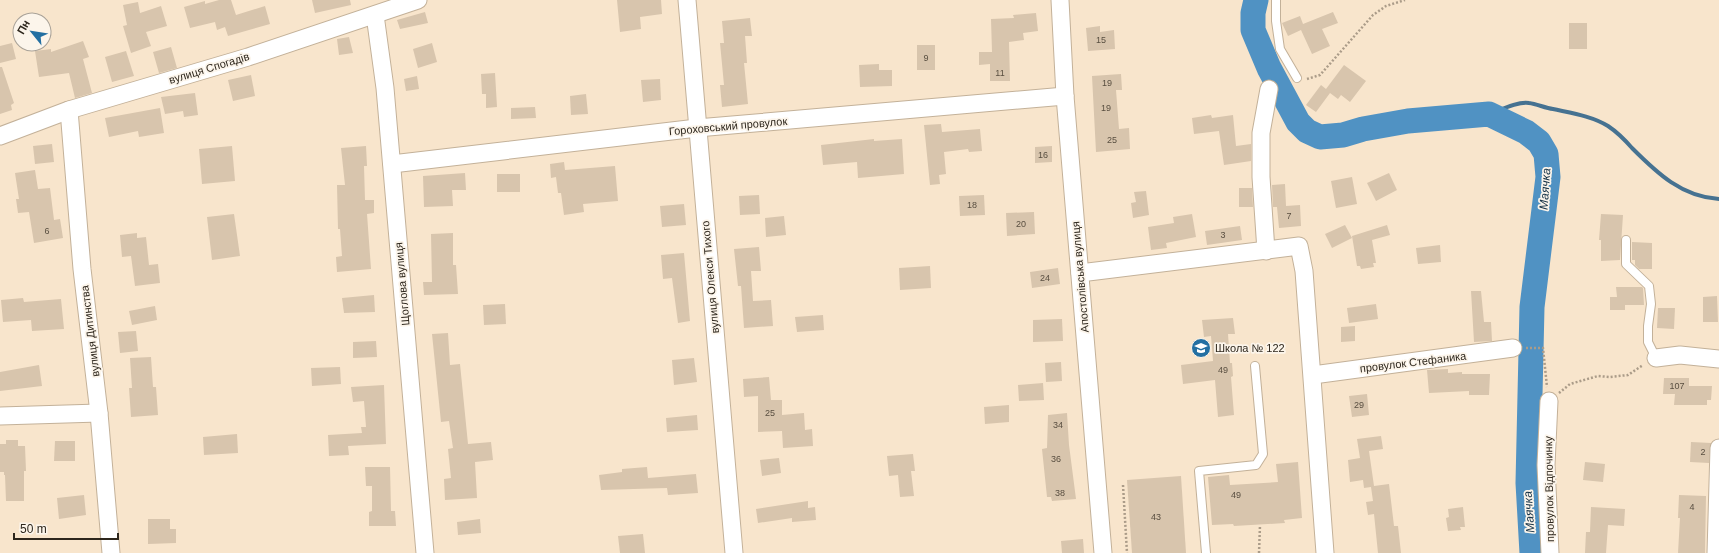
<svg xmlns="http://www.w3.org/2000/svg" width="1719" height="553" viewBox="0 0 1719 553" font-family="Helvetica,sans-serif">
	<rect width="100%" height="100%" fill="#f8e5cc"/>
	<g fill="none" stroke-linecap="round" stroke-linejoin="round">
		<!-- stream -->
		<path stroke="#467291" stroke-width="4" d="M1489,114C1500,110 1518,101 1529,103C1537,104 1545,108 1553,109C1571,113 1592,116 1608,126C1617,132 1625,140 1632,148C1657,173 1682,197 1719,199"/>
		<!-- river -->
		<polyline stroke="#5092c3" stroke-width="25" points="1256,0 1253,13 1253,30 1269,68 1298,122 1307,131 1320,137 1343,135 1363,129 1408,121 1489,114 1526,132 1539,142 1546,154 1548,177 1532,307 1528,483 1532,553"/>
	</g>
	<!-- building -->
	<g fill="#d8c5ad">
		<polygon points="219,0 231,0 236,15 265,6 270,24 228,36 225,27 217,30 215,22 190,28 184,7 205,1 205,4"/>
		<polygon points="312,0 350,0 351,5 315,13"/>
		<polygon points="617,0 661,0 662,14 640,17 641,29 620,32"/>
		<polygon points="138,2 140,13 161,6 167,26 146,32 151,46 131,53 123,26 127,25 123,5"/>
		<polygon points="425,12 428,23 400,29 397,20"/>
		<polygon points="1333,12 1338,23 1322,29 1330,46 1312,54 1301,30 1288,36 1282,23 1300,16 1303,24"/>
		<polygon points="1036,13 1038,31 1023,33 1024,40 1009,42 1010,81 990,81 990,64 979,65 979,52 992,52 991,19 1014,18 1013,15"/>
		<polygon points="750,18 752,36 745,36 747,63 744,63 748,104 722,107 720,85 724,85 720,43 724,43 722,21"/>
		<rect x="1569" y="23" width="18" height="26"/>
		<polygon points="1100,26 1100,32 1114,30 1115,49 1088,51 1086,28"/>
		<polygon points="349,37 353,53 339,55 337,39"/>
		<polygon points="83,41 89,57 83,59 92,93 75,98 69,73 39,77 35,51 51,49 51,52"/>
		<polygon points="12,43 16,59 0,63 0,46"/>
		<polygon points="432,43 437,62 418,68 413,49"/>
		<rect x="917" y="45" width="18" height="25"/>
		<polygon points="171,47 177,68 159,73 153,52"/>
		<polygon points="126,51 134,76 112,82 105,57"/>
		<polygon points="879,64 879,70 892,70 892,86 860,87 859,65"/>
		<polygon points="1344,65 1366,81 1350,102 1341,95 1338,99 1330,93 1316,112 1306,105 1321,85 1326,89"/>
		<polygon points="0,67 2,67 14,103 11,105 12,110 0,114"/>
		<polygon points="495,73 497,107 486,108 486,94 482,94 481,74"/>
		<polygon points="1121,74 1122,90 1116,90 1119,129 1129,128 1130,149 1096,152 1092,76"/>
		<polygon points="251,75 255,96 233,101 228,80"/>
		<polygon points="417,76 419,89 406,91 404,79"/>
		<polygon points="660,79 661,100 643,102 641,80"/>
		<polygon points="195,93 198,115 184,117 183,111 165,114 161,97"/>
		<polygon points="586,94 588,114 571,115 570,96"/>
		<polygon points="535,107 536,118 511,119 511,108"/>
		<polygon points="160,108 164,133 139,137 138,131 109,137 105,118"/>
		<polygon points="1211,115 1212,118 1233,115 1236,146 1251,144 1251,161 1224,165 1219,131 1194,134 1192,118"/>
		<polygon points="941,124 942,132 980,129 982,151 969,152 968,149 944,152 946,174 939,175 940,184 930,185 924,125"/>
		<polygon points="874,139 874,141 902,139 904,174 858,178 857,162 823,165 821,145"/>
		<polygon points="52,144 54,162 35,164 33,146"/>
		<polygon points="232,146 235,181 202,184 199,149"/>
		<polygon points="366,146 367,166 364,166 365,200 374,200 374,213 367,214 371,269 337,272 336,257 342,256 340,229 338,229 337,185 345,185 341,148"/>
		<polygon points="1052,146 1052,162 1035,163 1035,147"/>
		<polygon points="564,162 565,170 615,166 618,201 583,204 584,212 564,215 561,193 558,193 556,177 551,178 550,164"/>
		<polygon points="35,170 38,189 50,188 54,220 60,219 63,238 34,243 29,212 18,213 16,199 19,199 15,173"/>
		<polygon points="465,173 466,190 452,190 453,206 424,207 423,176"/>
		<polygon points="1389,173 1397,190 1376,201 1367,183"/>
		<rect x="497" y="174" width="23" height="18"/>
		<polygon points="1352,177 1357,204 1336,208 1331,181"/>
		<polygon points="1285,184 1286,206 1300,205 1301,226 1279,228 1277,207 1273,207 1272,185"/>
		<polygon points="1239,188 1252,188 1253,207 1239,207"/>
		<polygon points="1146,191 1149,215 1133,218 1131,203 1136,202 1134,192"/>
		<polygon points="759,195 760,214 740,215 739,196"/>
		<polygon points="984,195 985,215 960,216 959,196"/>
		<polygon points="684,204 686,225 662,227 660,206"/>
		<polygon points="1034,212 1035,234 1007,236 1006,213"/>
		<polygon points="234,214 240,256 212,260 207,217"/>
		<polygon points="1192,214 1196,237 1166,243 1167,248 1151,250 1148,227 1174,223 1173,217"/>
		<polygon points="1601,214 1623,215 1620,260 1601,261 1601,240 1599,240"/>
		<polygon points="784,216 786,235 766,237 765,218"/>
		<polygon points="1345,225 1352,238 1332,248 1325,234"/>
		<polygon points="1387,225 1390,235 1372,240 1376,263 1373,263 1374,267 1361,269 1360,266 1357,266 1352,236"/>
		<polygon points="1240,226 1242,240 1207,245 1205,231"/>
		<polygon points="137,233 137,238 146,237 149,265 158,264 160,283 135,286 131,256 122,257 120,235"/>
		<polygon points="453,233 453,265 456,265 458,294 424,295 423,282 432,282 431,234"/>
		<polygon points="1632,242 1652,243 1652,269 1639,269 1635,265 1635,260 1632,260"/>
		<polygon points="1440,245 1441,262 1418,264 1416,248"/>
		<polygon points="759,247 761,271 751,271 753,301 771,300 773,326 744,328 741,286 738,286 734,249"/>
		<polygon points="684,253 690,321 678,323 672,278 663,279 661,255"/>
		<polygon points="930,266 931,288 900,290 899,268"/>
		<polygon points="1058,268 1060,284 1032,288 1030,272"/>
		<polygon points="1616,287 1642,287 1643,288 1644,305 1625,305 1625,310 1610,310 1610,297 1617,297"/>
		<polygon points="1471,291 1481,291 1484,322 1491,322 1492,341 1474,342"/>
		<polygon points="374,295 375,312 344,313 342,298"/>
		<polygon points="1717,296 1718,322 1703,322 1703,297"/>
		<polygon points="23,298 24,302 61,299 64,329 32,331 31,320 3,322 1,300"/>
		<polygon points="505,304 506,324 484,325 483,305"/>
		<polygon points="1376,304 1378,319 1349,323 1347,308"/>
		<polygon points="155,306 157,320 132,325 129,311"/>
		<polygon points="1658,308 1675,308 1674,329 1657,328"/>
		<polygon points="823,315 824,330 797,332 795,317"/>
		<polygon points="1233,318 1235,334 1228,334 1230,363 1232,363 1233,376 1231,377 1234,415 1218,417 1215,380 1183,384 1181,365 1213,361 1211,336 1204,337 1202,320"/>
		<polygon points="1062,319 1063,341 1033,342 1033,320"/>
		<polygon points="1355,326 1355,341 1341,342 1341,327"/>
		<polygon points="136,331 138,351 120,353 118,332"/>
		<polygon points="448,333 450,365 460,364 468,444 491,442 493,460 475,462 477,498 445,500 444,479 451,478 448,449 453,448 449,421 441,422 432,334"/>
		<polygon points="376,341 377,357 353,358 353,342"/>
		<polygon points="151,357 153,387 156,387 158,415 131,417 129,388 132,388 130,358"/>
		<polygon points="694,358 697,382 674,385 672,360"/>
		<polygon points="1061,362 1062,381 1046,382 1045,363"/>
		<polygon points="39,365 42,386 0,391 0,372"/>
		<polygon points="340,367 341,384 312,386 311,368"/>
		<polygon points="1448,369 1448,373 1462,372 1462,374 1490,374 1489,395 1469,395 1469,391 1429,393 1427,370"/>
		<polygon points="769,377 771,400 782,400 782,415 804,413 805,430 812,429 813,446 783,448 782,431 758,432 758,396 744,397 743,379"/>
		<polygon points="1664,378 1689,378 1689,386 1712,386 1711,400 1707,400 1707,405 1674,405 1675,394 1663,394"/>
		<polygon points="1043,383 1044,400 1019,401 1018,385"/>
		<polygon points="384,385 386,444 348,446 349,455 329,456 328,435 362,433 361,427 366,427 364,401 353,402 351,387"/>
		<polygon points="1367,394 1369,415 1352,417 1349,396"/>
		<polygon points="1009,405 1009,422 985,424 984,407"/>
		<polygon points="1067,413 1069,445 1076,499 1052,501 1051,497 1047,497 1042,449 1047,448 1048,415"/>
		<polygon points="697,415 698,430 667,432 666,418"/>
		<polygon points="237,434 238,453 204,455 203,437"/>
		<polygon points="1381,436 1383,449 1369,451 1374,486 1389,484 1394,526 1398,526 1401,553 1378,553 1374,514 1368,515 1366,502 1373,501 1371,487 1364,488 1363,480 1350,482 1348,460 1360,458 1357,439"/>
		<polygon points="6,440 18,440 18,446 25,446 26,471 24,471 24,501 6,501 5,475 4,475 4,472 0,472 0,444 6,444"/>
		<polygon points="55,441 75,441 75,461 54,461"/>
		<polygon points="1691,442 1711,443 1709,463 1690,462"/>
		<polygon points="913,454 915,471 911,471 914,496 900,497 898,475 889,476 887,456"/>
		<polygon points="779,458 781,473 762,476 760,460"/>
		<polygon points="1298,462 1302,518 1284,520 1285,523 1234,526 1233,524 1212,525 1208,477 1229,475 1230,485 1278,482 1276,464"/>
		<polygon points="1585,462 1605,464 1603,482 1583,480"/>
		<polygon points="365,467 390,467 391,511 395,511 396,526 369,526 369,512 372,511 372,486 366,486"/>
		<polygon points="647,467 648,478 696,474 698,493 668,495 667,488 601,490 599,475 622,472 622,469"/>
		<polygon points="1181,476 1186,553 1132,553 1127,480"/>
		<polygon points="84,495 86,515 59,519 57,498"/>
		<polygon points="1679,495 1706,496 1705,553 1678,553 1680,518 1678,518"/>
		<polygon points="808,501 808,508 815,507 816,520 792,522 792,518 758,523 756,509"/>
		<polygon points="1463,507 1465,527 1460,527 1461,530 1448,531 1446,518 1449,517 1448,509"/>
		<polygon points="1591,507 1625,509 1624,526 1608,525 1606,553 1585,553 1586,532 1590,532"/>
		<polygon points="148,519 170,519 170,529 176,529 176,543 148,544"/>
		<polygon points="480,519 481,533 458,535 457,522"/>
		<polygon points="643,534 645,553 620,553 618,536"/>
		<polygon points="1083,539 1084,553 1062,553 1061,541"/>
	</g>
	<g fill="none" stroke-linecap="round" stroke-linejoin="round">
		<!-- lane casing -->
		<g stroke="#c3b199" stroke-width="10">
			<g id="lane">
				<polyline points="1276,0 1276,21 1280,49 1297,78"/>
				<polyline points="1626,240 1626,264 1649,286 1651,304 1648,326 1648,342 1656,358"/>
				<polyline points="1206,553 1199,471 1256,465 1263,454 1255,366"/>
			</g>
		</g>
		<!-- street casing -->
		<g stroke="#c3b199" stroke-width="19">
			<g id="street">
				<polyline points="687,0 734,553"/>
				<polyline points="1060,0 1065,96 1103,553"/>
				<polyline points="375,15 385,88 425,553"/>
				<polyline points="69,110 82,269 99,413 111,553"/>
				<polyline points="0,136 69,110 248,57 418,0"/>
				<polyline points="392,164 697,128 1065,96"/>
				<polyline points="1266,251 1261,177 1261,133 1269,89"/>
				<polyline points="1080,273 1299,246 1304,271 1325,553"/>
				<polyline points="1656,358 1680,355 1719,359"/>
				<polyline points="1313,375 1513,348"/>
				<polyline points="1549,401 1546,465 1550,553"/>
				<polyline points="0,416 99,413"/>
				<polyline points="1716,553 1719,448"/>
			</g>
		</g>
		<!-- path -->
		<g stroke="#ab9c89" stroke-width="2.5" stroke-dasharray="2 2" stroke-linecap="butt">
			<polyline points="1307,79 1320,75 1373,15 1386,6 1405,0"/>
			<polyline points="1526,348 1543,348 1547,387"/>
			<polyline points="1559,393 1570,384 1598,376 1610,377 1628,375 1643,365"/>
			<polyline points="1123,485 1127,553"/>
			<polyline points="1259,553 1260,525"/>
		</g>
		<!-- lane -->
		<use href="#lane" stroke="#fff" stroke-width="8"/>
		<!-- street -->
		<use href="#street" stroke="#fff" stroke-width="17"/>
	</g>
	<!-- icons -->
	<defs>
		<g id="school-disc" transform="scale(1)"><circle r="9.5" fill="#236fa2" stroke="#fcf5eb"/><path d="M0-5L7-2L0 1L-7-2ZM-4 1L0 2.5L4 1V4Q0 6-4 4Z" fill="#fff"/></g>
	</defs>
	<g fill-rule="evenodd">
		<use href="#school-disc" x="1201" y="348"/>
	</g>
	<g text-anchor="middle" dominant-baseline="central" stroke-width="3.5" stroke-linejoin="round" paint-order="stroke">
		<!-- number labels -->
		<g font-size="9" fill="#584e40">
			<text x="1101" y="40">15</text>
			<text x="926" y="58">9</text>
			<text x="1000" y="73">11</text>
			<text x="1107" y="83">19</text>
			<text x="1106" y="108">19</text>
			<text x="1112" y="140">25</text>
			<text x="1043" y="155">16</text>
			<text x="972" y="205">18</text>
			<text x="1289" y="216">7</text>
			<text x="1021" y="224">20</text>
			<text x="47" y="231">6</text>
			<text x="1223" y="235">3</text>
			<text x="1045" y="278">24</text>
			<text x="1223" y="370">49</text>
			<text x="1677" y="386">107</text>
			<text x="1359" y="405">29</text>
			<text x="770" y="413">25</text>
			<text x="1058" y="425">34</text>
			<text x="1703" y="452">2</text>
			<text x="1056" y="459">36</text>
			<text x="1060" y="493">38</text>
			<text x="1236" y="495">49</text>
			<text x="1692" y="507">4</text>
			<text x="1156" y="517">43</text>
		</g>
		<!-- street labels -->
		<g font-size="11" fill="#2d261c" stroke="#fcf5eb">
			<text transform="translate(209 68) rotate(-17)">вулиця Спогадів</text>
			<text transform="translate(728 126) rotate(-5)">Гороховський провулок</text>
			<text transform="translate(710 277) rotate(-95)">вулиця Олекси Тихого</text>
			<text transform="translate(1080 277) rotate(-95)">Апостолівська вулиця</text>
			<text transform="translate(402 284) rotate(-95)">Щоглова вулиця</text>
			<text transform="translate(90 331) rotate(-97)">вулиця Дитинства</text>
			<text transform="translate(1413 362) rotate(-7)">провулок Стефаника</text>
			<text transform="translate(1549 489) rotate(-91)">провулок Відпочинку</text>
		</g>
		<!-- poi labels -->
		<g font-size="11" fill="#2d261c" stroke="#fcf5eb" text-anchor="start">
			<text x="1215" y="348">Школа № 122</text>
		</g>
		<!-- water labels -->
		<g font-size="12" font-style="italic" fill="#143146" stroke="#fcf5eb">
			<text transform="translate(1545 189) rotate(-86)">Маячка</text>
			<text transform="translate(1529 512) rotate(-94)">Маячка</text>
		</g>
	</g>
	<!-- north arrow -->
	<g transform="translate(32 32) rotate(300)"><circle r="19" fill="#fcf5eb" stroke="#a9a298"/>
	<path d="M0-3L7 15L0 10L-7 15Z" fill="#236fa2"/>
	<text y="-6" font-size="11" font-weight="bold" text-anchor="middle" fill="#2d261c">Пн</text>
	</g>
	<!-- scale -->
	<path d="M14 533v6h104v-6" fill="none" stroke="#2d261c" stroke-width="2"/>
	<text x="20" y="533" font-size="12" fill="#2d261c" stroke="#fcf5eb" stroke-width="3" paint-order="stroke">50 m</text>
</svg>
